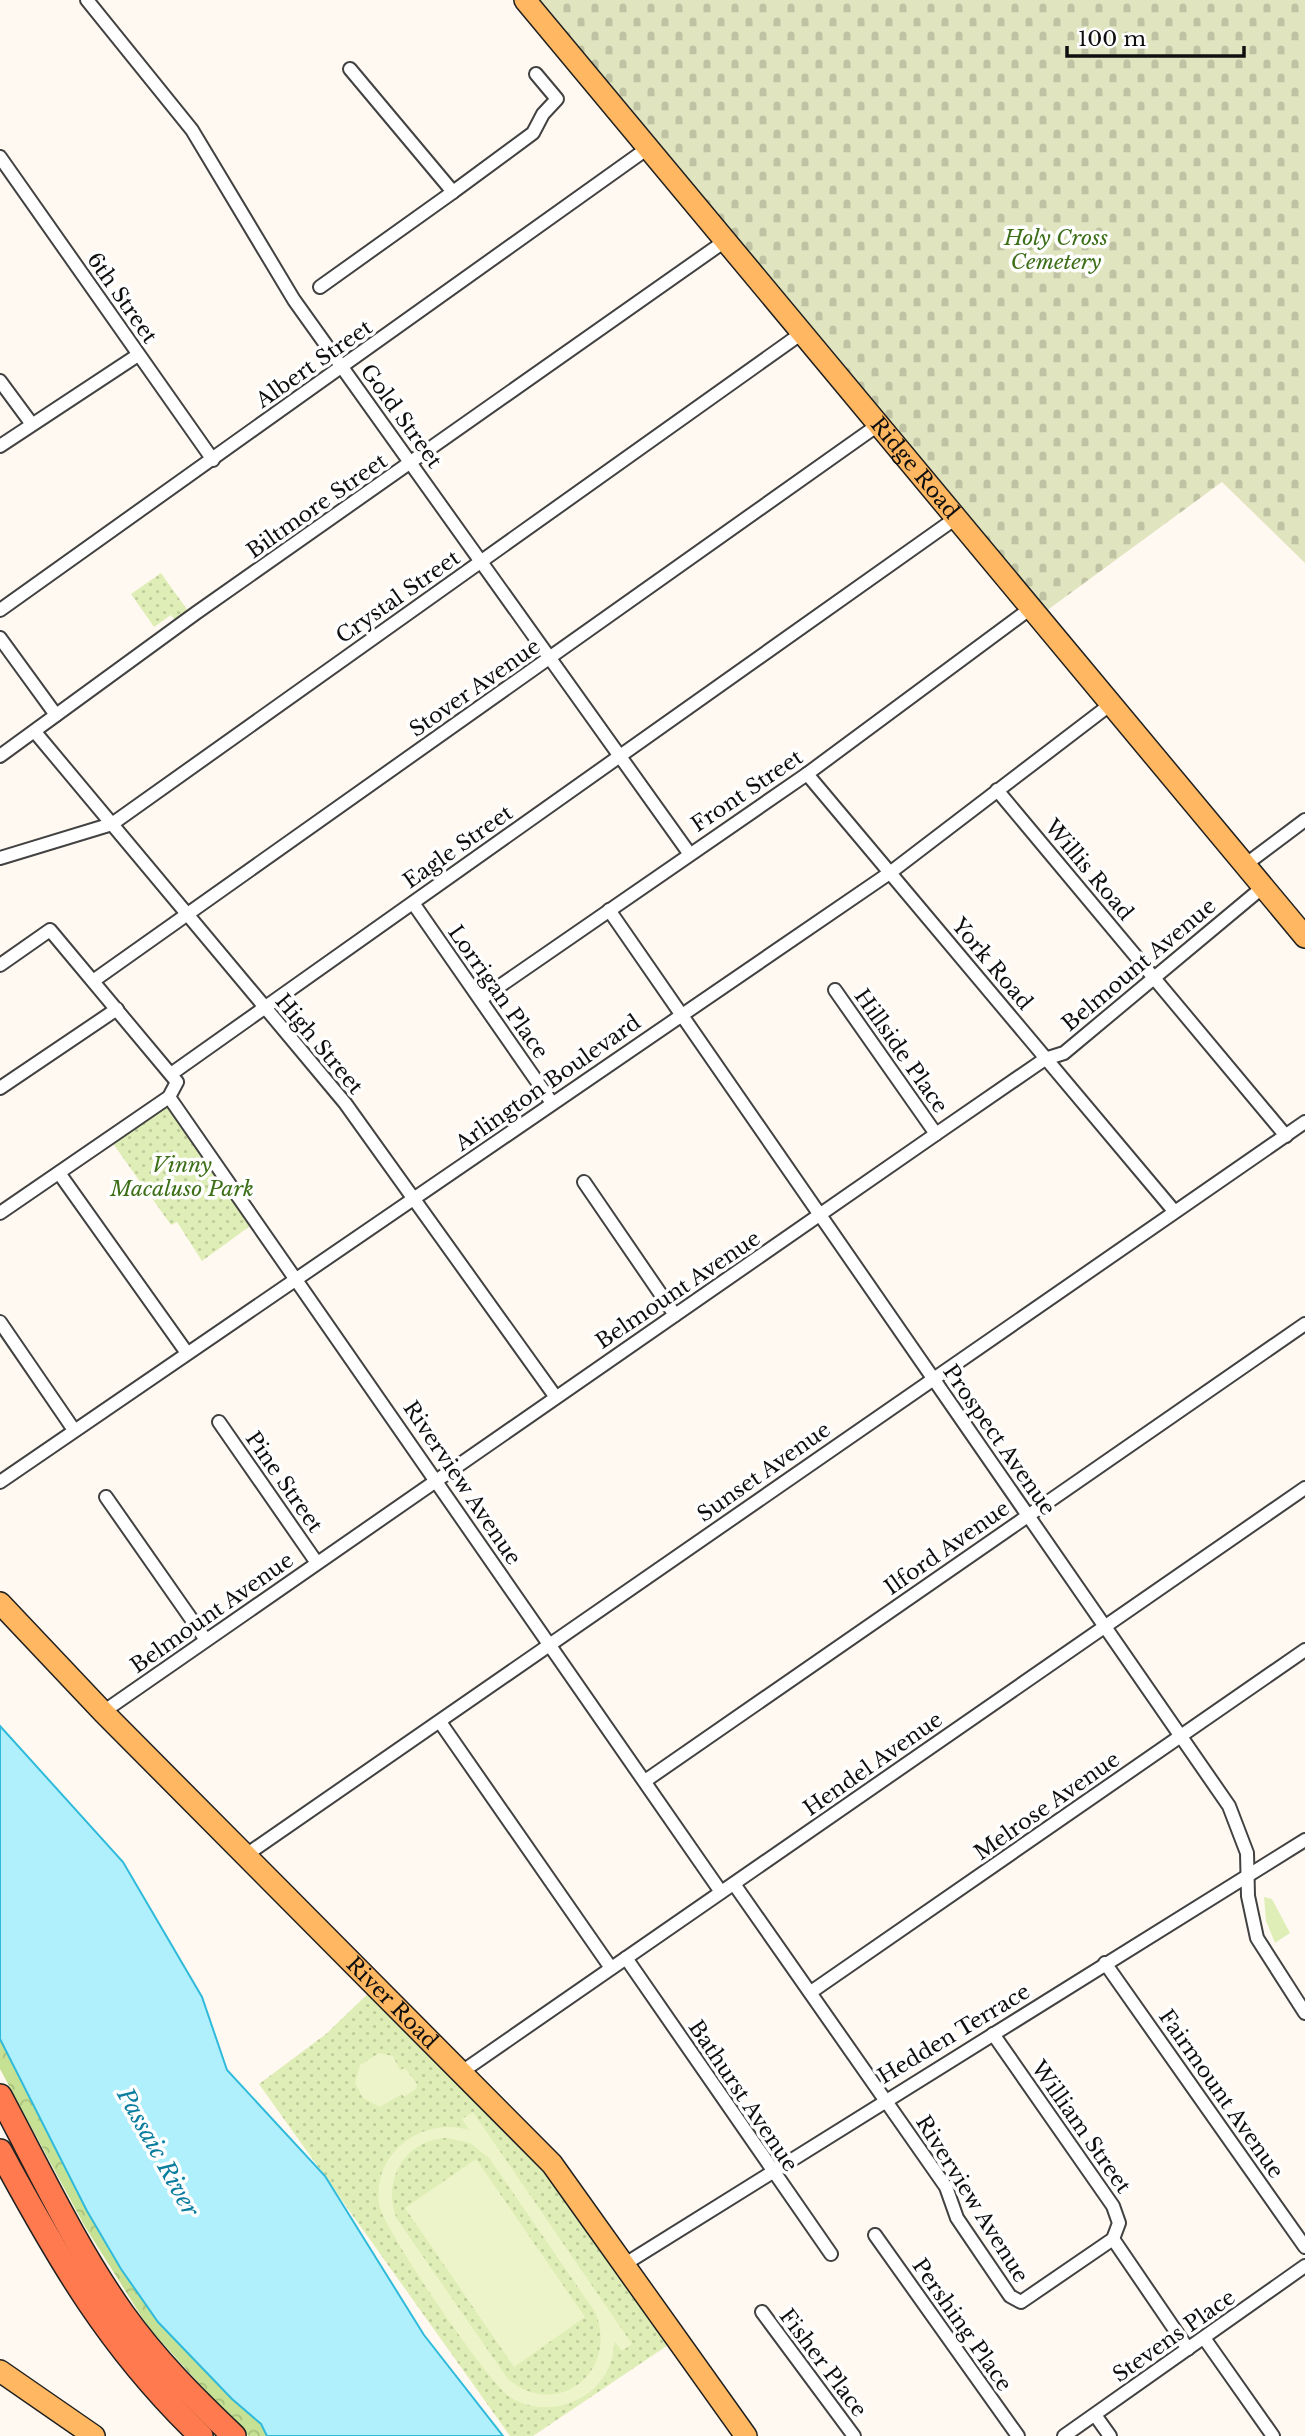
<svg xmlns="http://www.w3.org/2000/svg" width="1305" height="2436" viewBox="0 0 1305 2436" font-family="'Libre Baskerville',serif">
	<defs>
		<pattern id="forest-crowns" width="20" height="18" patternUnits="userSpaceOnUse" patternTransform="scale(1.75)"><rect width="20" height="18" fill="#c6e193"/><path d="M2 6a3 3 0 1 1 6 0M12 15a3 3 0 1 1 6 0" fill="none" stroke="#a9c07e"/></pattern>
		<pattern id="cemetery-stones" width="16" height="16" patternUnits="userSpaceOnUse" patternTransform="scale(1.75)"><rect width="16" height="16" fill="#e0e5bf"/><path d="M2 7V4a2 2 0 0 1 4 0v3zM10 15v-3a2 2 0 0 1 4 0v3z" fill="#bfc3a3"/></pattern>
		<pattern id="park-dots" width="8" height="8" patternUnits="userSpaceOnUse" patternTransform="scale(1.75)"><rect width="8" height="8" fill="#dfeeb6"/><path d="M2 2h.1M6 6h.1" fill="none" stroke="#becb9b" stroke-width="1.8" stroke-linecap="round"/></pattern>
	</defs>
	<rect width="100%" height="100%" fill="#fff9f1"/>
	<!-- grass -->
	<polygon fill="#dfeeb6" points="1264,1897 1272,1899 1290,1933 1275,1943 1266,1921"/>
	<!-- forest -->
	<polygon fill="url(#forest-crowns)" points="0,2039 232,2399 261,2424 267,2436 249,2436 243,2432 148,2327 84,2225 0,2069"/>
	<!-- cemetery -->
	<polygon fill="url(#cemetery-stones)" points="525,0 1305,0 1305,563 1222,482 1038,617"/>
	<!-- park -->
	<g fill="url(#park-dots)">
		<polygon points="161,573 188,611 175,620 171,615 154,627 131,594"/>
		<polygon points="169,1097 257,1221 202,1261 177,1222 171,1225 109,1138"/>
		<polygon points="376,1986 523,2132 677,2339 533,2436 510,2436 259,2084 326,2034"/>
	</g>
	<!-- pitch -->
	<g fill="#eef4c9" fill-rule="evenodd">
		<polygon points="379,2053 393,2056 400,2070 405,2068 417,2084 416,2089 404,2097 402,2094 380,2107 363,2098 355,2083 360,2065"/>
		<path d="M473,2112L632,2344L622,2351L614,2341C615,2364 601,2387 581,2398C558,2410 532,2411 510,2397C488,2383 383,2229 379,2204C372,2153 422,2116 469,2130L462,2119ZM447,2138L470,2143L489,2158L595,2312C620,2371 557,2421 508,2379L397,2219C381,2181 405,2139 447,2138Z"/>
		<polygon points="476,2159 585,2317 514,2367 405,2208"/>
	</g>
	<!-- water -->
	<polygon fill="#b0f0fc" stroke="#2fbadb" stroke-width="2" points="0,1726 123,1862 202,1997 227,2070 325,2176 424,2335 503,2436 267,2436 261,2424 232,2399 158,2322 121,2269 87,2211 0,2039"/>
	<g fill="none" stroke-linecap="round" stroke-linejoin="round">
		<!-- street casing -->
		<g stroke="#424242" stroke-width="16">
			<g id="street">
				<polyline points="87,0 192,130 294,300 689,853"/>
				<polyline points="0,157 213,460"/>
				<polyline points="453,192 533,133 543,114 557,99 536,74"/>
				<polyline points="320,287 453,192 350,69"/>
				<polyline points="0,381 31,423"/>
				<polyline points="0,446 138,355"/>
				<polyline points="0,610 648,148"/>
				<polyline points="0,638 56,715"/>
				<polyline points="35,732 345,1103 555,1396"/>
				<polyline points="0,756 196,613 725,241"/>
				<polyline points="807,774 1174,1211"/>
				<polyline points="997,790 1286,1136"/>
				<polyline points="0,858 112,824 802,333"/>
				<polyline points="1245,865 1305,820"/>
				<polyline points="413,903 552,1103"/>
				<polyline points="609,910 1229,1806 1247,1853 1248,1896 1257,1938 1305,2013"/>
				<polyline points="0,965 50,930 177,1082 169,1097 0,1213"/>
				<polyline points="93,981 878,425"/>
				<polyline points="835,990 936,1134"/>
				<polyline points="481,999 807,774 1031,608"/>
				<polyline points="171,1074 956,518"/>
				<polyline points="0,1088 117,1009"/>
				<polyline points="169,1097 721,1892"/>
				<polyline points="59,1173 187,1353"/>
				<polyline points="584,1182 675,1315"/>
				<polyline points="0,1322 74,1430"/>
				<polyline points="219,1422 317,1563"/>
				<polyline points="0,1482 891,872 1111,704"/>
				<polyline points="106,1497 206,1640"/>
				<polyline points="103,1712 936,1134 1045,1059 1064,1053 1263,887"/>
				<polyline points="440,1722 611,1968"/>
				<polyline points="645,1781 1305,1324"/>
				<polyline points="246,1855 1305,1122"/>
				<polyline points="734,1884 946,2187 957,2218 1010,2296 1021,2302 1113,2239 1119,2223 1113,2206 993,2034"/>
				<polyline points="626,1958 831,2254"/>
				<polyline points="1105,1963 1305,2247"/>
				<polyline points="811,1992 1305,1650"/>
				<polyline points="463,2071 1305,1488"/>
				<polyline points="875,2235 1018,2436"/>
				<polyline points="1113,2239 1188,2349"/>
				<polyline points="625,2264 1305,1840"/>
				<polyline points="762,2312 854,2436"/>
				<polyline points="1204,2338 1273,2436"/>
				<polyline points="1095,2415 1110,2436"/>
				<polyline points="1064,2436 1305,2266"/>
			</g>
		</g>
		<!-- primary casing -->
		<g stroke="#202020" stroke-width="24">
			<g id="primary">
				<path id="s1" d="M525,0L1305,937"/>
				<path id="s2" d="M0,1603L103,1712L552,2164L746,2436"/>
				<polyline points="0,2371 94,2436"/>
			</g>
		</g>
		<!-- highway casing -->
		<g stroke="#202020" stroke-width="26">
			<g id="highway">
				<path d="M0,2096C39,2169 75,2246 123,2314C155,2359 194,2398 234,2436"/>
				<path d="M0,2151C59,2260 110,2349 201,2436"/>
			</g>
		</g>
		<!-- street -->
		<use href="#street" stroke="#fff" stroke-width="12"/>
		<!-- primary -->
		<use href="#primary" stroke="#ffb861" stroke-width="21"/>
		<!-- highway -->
		<use href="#highway" stroke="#ff7b4f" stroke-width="23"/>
	</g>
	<g text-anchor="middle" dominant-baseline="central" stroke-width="7" stroke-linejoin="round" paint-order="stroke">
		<!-- park labels -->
		<g font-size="21" font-style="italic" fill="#3c6f18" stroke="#fff">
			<text x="1056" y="238">Holy Cross<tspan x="1056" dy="24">Cemetery</tspan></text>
			<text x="182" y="1165">Vinny<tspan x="182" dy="24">Macaluso Park</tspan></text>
		</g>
		<!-- street labels -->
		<g font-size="21" fill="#0f0f0f" stroke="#fff">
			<text transform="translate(122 298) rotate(55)">6th Street</text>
			<text transform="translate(314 364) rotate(-35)">Albert Street</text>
			<text transform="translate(401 416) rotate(54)">Gold Street</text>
			<text stroke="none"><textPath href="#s1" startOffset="609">Ridge Road</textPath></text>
			<text transform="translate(317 506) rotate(-35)">Biltmore Street</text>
			<text transform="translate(398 597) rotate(-35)">Crystal Street</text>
			<text transform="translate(475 688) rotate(-35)">Stover Avenue</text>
			<text transform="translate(747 791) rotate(-34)">Front Street</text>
			<text transform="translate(458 847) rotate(-35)">Eagle Street</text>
			<text transform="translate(1089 870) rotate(50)">Willis Road</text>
			<text transform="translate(992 964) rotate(50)">York Road</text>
			<text transform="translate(1139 965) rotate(-40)">Belmount Avenue</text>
			<text transform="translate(498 992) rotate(55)">Lorrigan Place</text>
			<text transform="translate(319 1044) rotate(50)">High Street</text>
			<text transform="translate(901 1051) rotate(55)">Hillside Place</text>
			<text transform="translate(548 1083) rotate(-35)">Arlington Boulevard</text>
			<text transform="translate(678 1290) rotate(-34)">Belmount Avenue</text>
			<text transform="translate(999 1440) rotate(55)">Prospect Avenue</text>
			<text transform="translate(764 1472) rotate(-35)">Sunset Avenue</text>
			<text transform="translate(284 1482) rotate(55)">Pine Street</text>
			<text transform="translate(462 1483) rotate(56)">Riverview Avenue</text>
			<text transform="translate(947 1548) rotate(-35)">Ilford Avenue</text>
			<text transform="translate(212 1613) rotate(-35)">Belmount Avenue</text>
			<text transform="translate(873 1764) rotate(-35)">Hendel Avenue</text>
			<text transform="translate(1047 1806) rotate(-35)">Melrose Avenue</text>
			<text stroke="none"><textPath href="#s2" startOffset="560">River Road</textPath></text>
			<text transform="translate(954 2034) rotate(-31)">Hedden Terrace</text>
			<text transform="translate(1221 2094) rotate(55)">Fairmount Avenue</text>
			<text transform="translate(743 2096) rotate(56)">Bathurst Avenue</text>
			<text transform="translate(1081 2127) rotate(55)">William Street</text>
			<text transform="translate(972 2199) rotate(58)">Riverview Avenue</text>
			<text transform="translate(962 2325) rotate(55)">Pershing Place</text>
			<text transform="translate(1174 2336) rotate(-35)">Stevens Place</text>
			<text transform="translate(823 2363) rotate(53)">Fisher Place</text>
		</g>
		<!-- water labels -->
		<g font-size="23" font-style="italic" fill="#0b7d9f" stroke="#fff">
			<text transform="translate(158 2152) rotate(61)">Passaic River</text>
		</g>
	</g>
	<!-- scale -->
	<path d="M1067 46v10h177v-10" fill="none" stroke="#0f0f0f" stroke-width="3.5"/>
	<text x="1078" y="46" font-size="21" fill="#0f0f0f" stroke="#ffffff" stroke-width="5" paint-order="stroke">100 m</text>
</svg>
